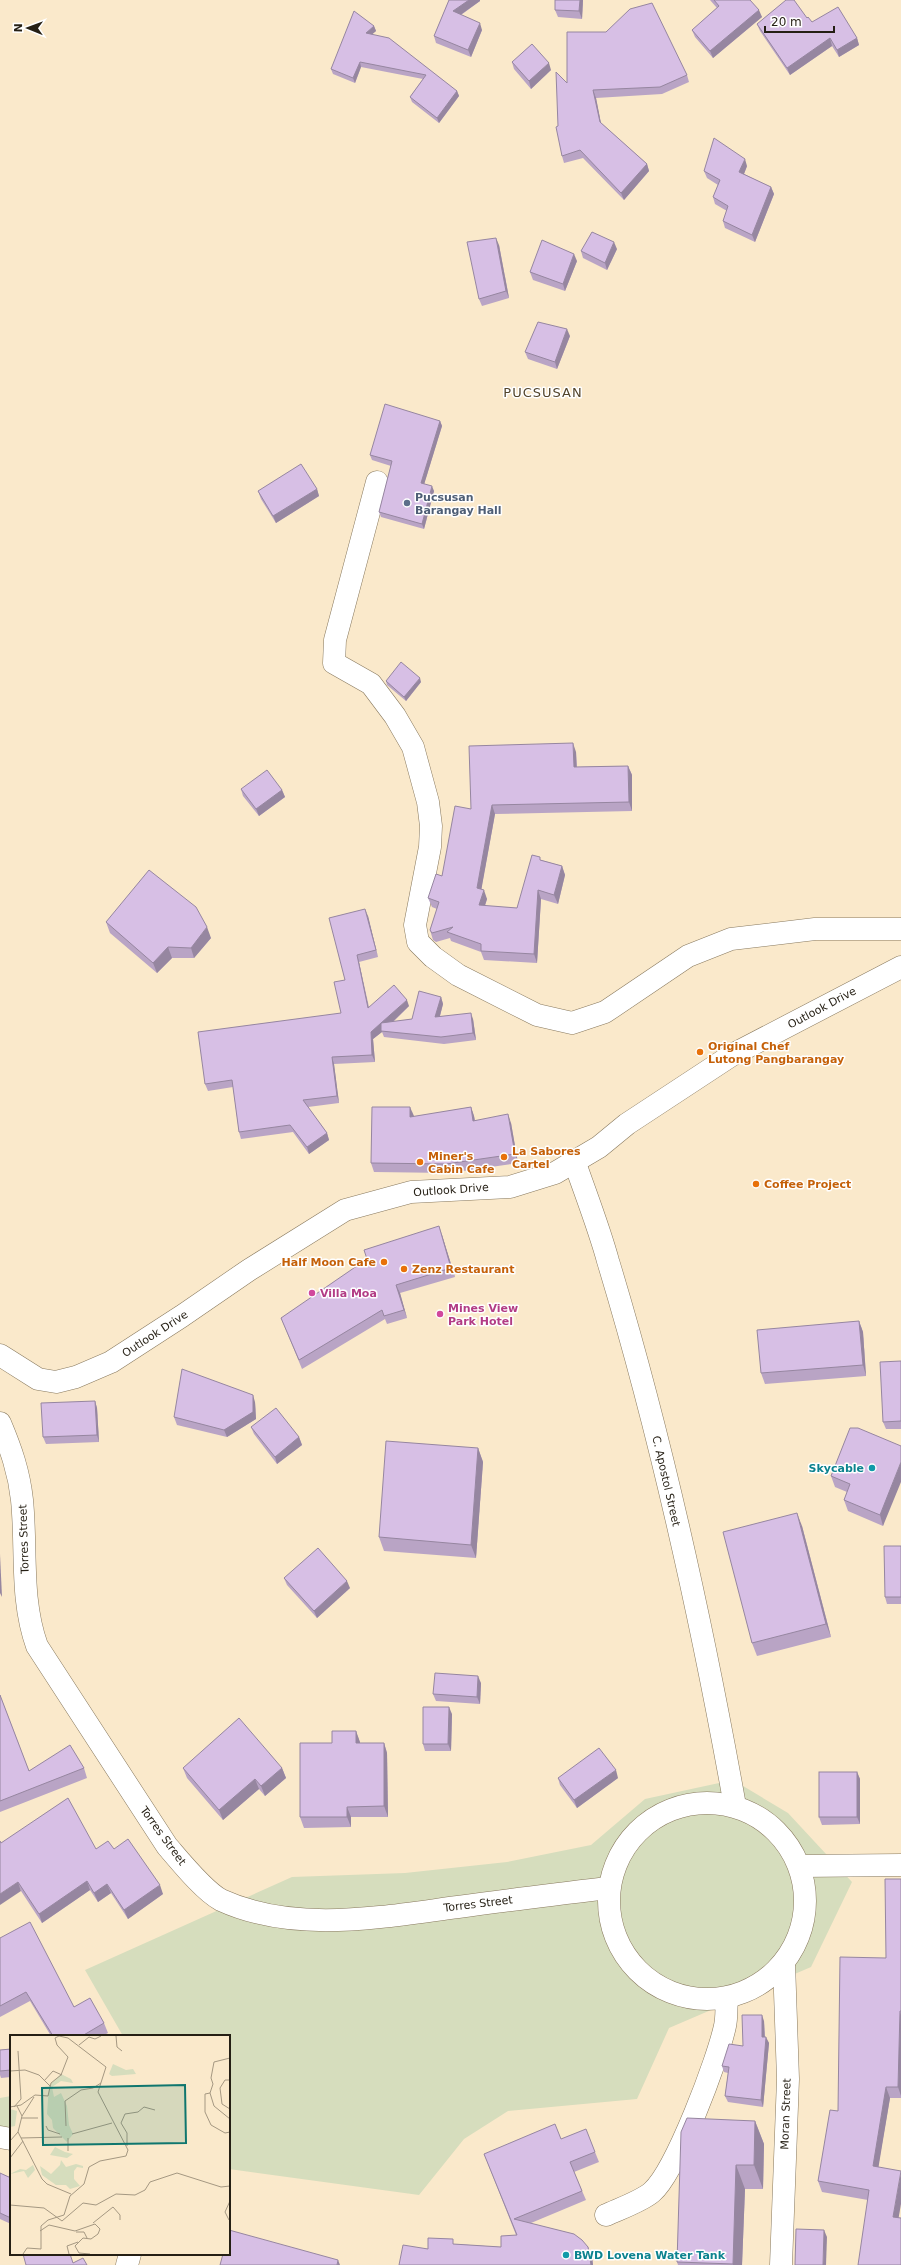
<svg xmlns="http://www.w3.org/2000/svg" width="901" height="2265" viewBox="0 0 901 2265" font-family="'DejaVu Sans',sans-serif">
	<rect width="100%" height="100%" fill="#fae9cb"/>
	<!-- green -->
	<g fill="#d6ddbd">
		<polygon points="733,1780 788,1813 852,1882 811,1967 669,2028 637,2099 508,2111 464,2139 419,2195 229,2169 229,2036 123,2036 85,1970 292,1877 405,1873 507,1862 591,1845 645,1799"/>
		<polygon points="11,2096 11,2149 0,2148 0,2098"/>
	</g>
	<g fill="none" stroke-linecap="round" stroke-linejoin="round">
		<!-- minor casing -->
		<g stroke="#88795e" stroke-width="23">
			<g id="minor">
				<polyline points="377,482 335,640 334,663 371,684 395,716 413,747 428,802 431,826 430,847 415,925 418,942 433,957 458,975 537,1015 572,1023 605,1012 688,956 731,939 815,929 901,929"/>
				<path d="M575,1163C586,1195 599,1228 608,1261C662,1439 702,1622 735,1806"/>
				<polyline points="0,1355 38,1379 56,1382 76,1377 111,1362 182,1316 249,1270 345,1210 411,1192 510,1187 555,1173 599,1147 627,1124 732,1055 901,967"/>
				<path d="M0,1423C11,1449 19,1472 22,1500C27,1549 20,1599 37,1646L167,1846C180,1861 204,1891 221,1900C295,1934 381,1917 458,1907C508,1900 558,1894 608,1888"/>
				<circle cx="707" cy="1901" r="98"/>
				<polyline points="800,1866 901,1865"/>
				<polyline points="0,2137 11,2139"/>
				<path d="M606,2215C619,2209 642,2201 652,2192C676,2171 718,2059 725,2026C727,2017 726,2008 727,1999"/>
				<polyline points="127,2265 130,2254"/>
				<polyline points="781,2265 788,2079 784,1963"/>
			</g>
		</g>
		<!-- minor -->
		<use href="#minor" stroke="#fff" stroke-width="22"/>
	</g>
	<!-- wall -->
	<g fill="#b9a4c5">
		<polygon points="449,0 480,0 480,1 461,15 482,30 471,57 436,43 434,36"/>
		<polygon points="583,0 582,19 558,17 555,10"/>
		<polygon points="710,0 750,0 762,17 713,58 695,37 692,30 717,8"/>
		<polygon points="807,18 812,22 857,38 859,45 839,57 832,46 790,75 760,31 757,24"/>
		<polygon points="374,26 376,31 372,34 457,91 459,96 439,123 412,102 410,97 423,79 361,67 355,83 333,74 331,69"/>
		<polygon points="512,62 551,70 531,89 514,69"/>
		<polygon points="687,75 689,82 662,94 596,98 601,123 647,164 649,171 624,200 583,158 564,163 562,156 558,126 567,83"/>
		<polygon points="747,166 744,174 771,187 774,194 755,242 725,228 723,221 727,211 715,204 713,197 718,185 707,178 704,171"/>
		<polygon points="499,245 509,298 482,306 479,299"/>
		<polygon points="617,249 607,270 583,258 581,251"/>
		<polygon points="577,261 565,291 533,280 530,272"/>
		<polygon points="570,336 557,369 528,359 525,352"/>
		<polygon points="440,421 442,426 424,484 434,491 424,529 381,517 379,512 391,466 372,460 370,455"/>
		<polygon points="317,489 319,496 276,523 261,499 258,491"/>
		<polygon points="386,681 421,682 406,701 387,685"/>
		<polygon points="576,752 577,767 628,766 632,775 632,811 495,814 481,890 487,899 485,906 517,908 541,860 562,866 565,875 558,904 541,899 537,963 484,960 481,952 451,941 450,938 436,942 433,940 430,930 437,909 432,907 428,898 442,876 471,809"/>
		<polygon points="241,789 282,790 285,797 259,816 243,796"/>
		<polygon points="368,916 378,957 359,962 369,1007 409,1006 393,1022 412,1019 441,997 443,1004 440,1016 473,1019 476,1040 444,1044 384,1037 382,1032 373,1039 375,1062 334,1064 339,1103 308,1107 327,1133 329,1140 309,1154 293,1132 241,1139 239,1132 233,1087 208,1091 205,1084 341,1013 345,980"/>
		<polygon points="106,922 211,938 194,958 172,958 157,973 110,933"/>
		<polygon points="471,1107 474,1116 475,1120 511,1123 518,1163 449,1173 374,1172 371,1163 414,1116 414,1117"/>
		<polygon points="442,1235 455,1277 400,1293 407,1318 387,1324 385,1319 302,1369 281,1318"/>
		<polygon points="859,1321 863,1332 866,1376 765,1384 761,1373"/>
		<polygon points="901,1361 901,1429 886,1429 883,1422"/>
		<polygon points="95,1401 97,1408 99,1442 46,1444 43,1437"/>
		<polygon points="255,1402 256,1419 227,1437 177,1425 174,1417"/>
		<polygon points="251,1427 299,1437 302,1445 277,1464 254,1434"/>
		<polygon points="901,1446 883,1526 848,1511 844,1500 847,1492 835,1487 831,1476"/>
		<polygon points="478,1448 483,1462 476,1558 384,1551 379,1537"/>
		<polygon points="802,1526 831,1637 757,1656 752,1643"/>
		<polygon points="901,1546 901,1604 887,1604 885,1597"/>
		<polygon points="284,1578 350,1588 317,1618 287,1585"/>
		<polygon points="481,1683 480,1704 436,1701 433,1694"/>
		<polygon points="0,1695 29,1771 84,1768 87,1778 0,1812"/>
		<polygon points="452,1714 451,1751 425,1751 423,1744"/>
		<polygon points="356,1731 360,1743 384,1743 387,1753 388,1817 351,1817 351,1827 304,1828 300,1817 332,1743"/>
		<polygon points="183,1768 282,1768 286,1778 265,1796 259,1789 223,1820 187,1778"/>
		<polygon points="857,1772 860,1779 860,1824 822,1825 819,1817"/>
		<polygon points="558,1778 618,1778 577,1808 560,1785"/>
		<polygon points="1,1843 96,1849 114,1849 163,1894 128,1919 111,1893 98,1902 90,1890 42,1923 21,1891"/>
		<polygon points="901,1879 901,2098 890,2098 878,2167 898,2217 901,2265 868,2200 822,2192 818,2181 838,2111 886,1958"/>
		<polygon points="0,1938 74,2007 104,2023 108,2033 102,2036 51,2036 30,2001 0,2017"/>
		<polygon points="764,2021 765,2037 769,2043 763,2107 728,2102 725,2096 728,2073 724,2072 722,2066 743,2046"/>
		<polygon points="11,2049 11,2077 1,2078 0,2075 0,2050"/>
		<polygon points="755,2121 764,2144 763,2189 745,2189 742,2265 678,2265 677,2262"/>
		<polygon points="561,2139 595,2152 599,2162 574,2172 586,2200 531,2223 588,2247 592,2257 593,2265 399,2265 428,2249 455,2244 501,2247 516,2235 484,2154"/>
		<polygon points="0,2173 11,2178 11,2224 0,2219"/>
	</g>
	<!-- shaded-wall -->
	<g fill="#9686a0">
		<polygon points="469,0 480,0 480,1 456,18 453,11"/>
		<polygon points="580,0 583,0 582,19 579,11"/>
		<polygon points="759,10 762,17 713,58 710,51"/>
		<polygon points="480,23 482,30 471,57 468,50"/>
		<polygon points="374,26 376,31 368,38 366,33"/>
		<polygon points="830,38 832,46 790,75 787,68"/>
		<polygon points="857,38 859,45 839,57 837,50"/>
		<polygon points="360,62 361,67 355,83 353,78"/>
		<polygon points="549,63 551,70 531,89 529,81"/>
		<polygon points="593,90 596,98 602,129 600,122"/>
		<polygon points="457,91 459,96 439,123 437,118"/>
		<polygon points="745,159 747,166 742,179 739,172"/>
		<polygon points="647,164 649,171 624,200 621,193"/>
		<polygon points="771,187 774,194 755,242 752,235"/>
		<polygon points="496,238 499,245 509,298 506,291"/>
		<polygon points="614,242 617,249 607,270 605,263"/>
		<polygon points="574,254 577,261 565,291 563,284"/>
		<polygon points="567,329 570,336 557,369 555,362"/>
		<polygon points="440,421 442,426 423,488 421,483"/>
		<polygon points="432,486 434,491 424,529 422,524"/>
		<polygon points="317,489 319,496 276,523 273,516"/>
		<polygon points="420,678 421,682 406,701 404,697"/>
		<polygon points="573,743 576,752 577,777 574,767"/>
		<polygon points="628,766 632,775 632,811 629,802"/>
		<polygon points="282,790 285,797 259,816 256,809"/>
		<polygon points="492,805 495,814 480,897 477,888"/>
		<polygon points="562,866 565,875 558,904 554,895"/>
		<polygon points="484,890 487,899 482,914 479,905"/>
		<polygon points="538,890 541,899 537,963 534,954"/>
		<polygon points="365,909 368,916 378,957 376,950"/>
		<polygon points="207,927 211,938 194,958 191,948"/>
		<polygon points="168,947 172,958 157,973 153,963"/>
		<polygon points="357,955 359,962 370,1015 368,1008"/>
		<polygon points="441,997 443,1004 438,1023 435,1017"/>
		<polygon points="407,1000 409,1006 384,1030 381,1023"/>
		<polygon points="471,1013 473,1019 476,1040 473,1033"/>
		<polygon points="381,1023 382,1032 373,1039 375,1062 372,1055 371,1032"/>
		<polygon points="332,1057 334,1064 339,1103 337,1096"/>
		<polygon points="410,1107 414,1116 414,1126 410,1117"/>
		<polygon points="471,1107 474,1116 476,1130 473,1121"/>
		<polygon points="508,1114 511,1123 518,1163 515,1154"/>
		<polygon points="327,1133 329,1140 309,1154 307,1147"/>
		<polygon points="439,1226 442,1235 455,1277 451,1268"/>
		<polygon points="396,1285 400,1293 407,1318 404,1310"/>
		<polygon points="859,1321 863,1332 866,1376 863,1365"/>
		<polygon points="253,1395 255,1402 256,1419 227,1437 224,1430"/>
		<polygon points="95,1401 97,1408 99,1442 97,1435"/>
		<polygon points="299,1437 302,1445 277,1464 275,1457"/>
		<polygon points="478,1448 483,1462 476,1558 471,1545"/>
		<polygon points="901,1462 901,1482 883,1526 880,1515"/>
		<polygon points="797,1513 802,1526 831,1637 826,1624"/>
		<polygon points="0,1554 2,1597 0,1593"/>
		<polygon points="347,1581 350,1588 317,1618 314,1611"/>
		<polygon points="478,1676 481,1683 480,1704 477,1697"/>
		<polygon points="449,1707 452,1714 451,1751 448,1744"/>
		<polygon points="356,1731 360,1742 360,1753 356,1743"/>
		<polygon points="384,1743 387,1753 388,1817 384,1806"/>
		<polygon points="282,1768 286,1778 265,1796 261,1786"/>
		<polygon points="616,1770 618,1778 577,1808 574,1800"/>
		<polygon points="857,1772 860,1779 860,1824 857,1817"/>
		<polygon points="255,1779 259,1789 223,1820 219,1810"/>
		<polygon points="347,1807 351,1817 351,1827 347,1817"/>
		<polygon points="87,1881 90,1890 42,1923 39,1914"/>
		<polygon points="18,1882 21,1891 0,1905 0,1894"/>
		<polygon points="107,1884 111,1893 98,1902 94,1893"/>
		<polygon points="160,1885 163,1894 128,1919 124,1910"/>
		<polygon points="900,2011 901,2015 901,2096 898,2087"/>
		<polygon points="762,2015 764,2021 765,2043 762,2037"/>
		<polygon points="766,2037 769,2043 763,2107 761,2100"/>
		<polygon points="886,2087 890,2098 877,2176 873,2166"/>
		<polygon points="755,2121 764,2144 763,2189 754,2165"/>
		<polygon points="736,2165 745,2189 742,2265 733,2265 733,2264"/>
		<polygon points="901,2172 901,2204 897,2227 893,2217"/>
		<polygon points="824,2230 827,2237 826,2265 823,2265"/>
		<polygon points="588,2247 592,2257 593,2265 591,2265"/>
		<polygon points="338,2260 340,2265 337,2265"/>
	</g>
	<!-- building -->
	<g fill="#d7bfe5" stroke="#9686a0">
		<polygon points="449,0 469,0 453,11 480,23 468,50 434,36"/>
		<polygon points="555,0 580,0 579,11 555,10"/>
		<polygon points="714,0 750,0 759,10 710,51 692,30 719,6"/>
		<polygon points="786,0 794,0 807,18 808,17 812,22 838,7 857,38 837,50 830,38 787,68 757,24"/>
		<polygon points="652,3 687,75 660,87 593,90 600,122 647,164 621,193 580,150 562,156 556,127 558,126 556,72 567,83 567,32 606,32 630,9"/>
		<polygon points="354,11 374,26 366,33 389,38 457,91 437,118 410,97 426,75 360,62 353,78 331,69"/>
		<polygon points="532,44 549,63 529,81 512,62"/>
		<polygon points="714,138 745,159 739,172 771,187 752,235 723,221 728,206 713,197 720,180 704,171"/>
		<polygon points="592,232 614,242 605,263 581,251"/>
		<polygon points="496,238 506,291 479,299 467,242"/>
		<polygon points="542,240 574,254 563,284 530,272"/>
		<polygon points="538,322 567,329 555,362 525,352"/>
		<polygon points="385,404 440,421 421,483 432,486 422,524 379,512 392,461 370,455"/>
		<polygon points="301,464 317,489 273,516 258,491"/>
		<polygon points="401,662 420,678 404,697 386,681"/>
		<polygon points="573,743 574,767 628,766 629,802 492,805 477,888 484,890 479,905 517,908 532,855 540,857 540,860 562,866 554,895 538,890 534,954 481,951 481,944 447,932 453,927 432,933 430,930 439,902 428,898 436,874 442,876 455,806 471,809 469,746"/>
		<polygon points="267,770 282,790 256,809 241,789"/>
		<polygon points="149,870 196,907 207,927 191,948 168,947 153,963 106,922"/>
		<polygon points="365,909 376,950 357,955 368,1008 394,985 407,1000 381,1023 412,1019 419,991 441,997 435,1017 471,1013 473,1033 441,1037 381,1031 381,1023 371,1032 372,1055 332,1057 337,1096 303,1100 327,1133 307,1147 290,1125 239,1132 232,1080 205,1084 198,1032 341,1013 334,982 345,980 329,918"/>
		<polygon points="372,1107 410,1107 410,1117 471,1107 473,1121 508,1114 515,1154 446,1164 371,1163"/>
		<polygon points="439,1226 451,1268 396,1285 404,1310 384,1316 382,1310 299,1360 281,1318 367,1259 364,1250"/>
		<polygon points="859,1321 863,1365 761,1373 757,1330"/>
		<polygon points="901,1361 901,1421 883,1422 880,1362"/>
		<polygon points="182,1369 253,1395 253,1412 224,1430 174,1417"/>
		<polygon points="95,1401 97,1435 43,1437 41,1403"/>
		<polygon points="276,1408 299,1437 275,1457 251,1427"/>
		<polygon points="850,1428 858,1428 901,1446 901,1462 880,1515 844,1500 850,1484 831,1476"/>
		<polygon points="386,1441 478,1448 471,1545 379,1537"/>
		<polygon points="797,1513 826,1624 752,1643 723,1532"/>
		<polygon points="884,1546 901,1546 901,1597 885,1597"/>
		<polygon points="318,1548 347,1581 314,1611 284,1578"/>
		<polygon points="435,1673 478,1676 477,1697 433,1694"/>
		<polygon points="0,1695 29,1771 70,1745 84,1768 0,1801"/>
		<polygon points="423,1707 449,1707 448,1744 423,1744"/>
		<polygon points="239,1718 282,1768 261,1786 255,1779 219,1810 183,1768"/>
		<polygon points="332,1731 356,1731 356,1743 384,1743 384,1806 347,1807 347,1817 300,1817 300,1743 332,1743"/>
		<polygon points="599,1748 616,1770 574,1800 558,1778"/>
		<rect x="819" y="1772" width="38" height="45"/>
		<polygon points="68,1798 96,1849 108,1841 114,1849 128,1839 160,1885 124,1910 107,1884 94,1893 87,1881 39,1914 18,1882 0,1894 0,1841 1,1843"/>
		<polygon points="885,1879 901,1879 901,2011 900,2011 898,2087 886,2087 873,2166 901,2171 893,2217 901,2218 901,2265 858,2265 869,2190 818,2181 830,2110 838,2111 840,1957 886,1958"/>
		<polygon points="30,1922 74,2007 90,1998 104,2023 82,2036 53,2036 26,1992 0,2006 0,1938"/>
		<polygon points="742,2015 762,2015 762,2037 766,2037 761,2100 725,2096 729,2067 722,2066 729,2044 743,2046"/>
		<polygon points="11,2049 11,2070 0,2071 0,2050"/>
		<polygon points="687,2118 755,2121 754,2165 736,2165 733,2264 677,2262 681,2132"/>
		<polygon points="555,2124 561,2139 586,2129 595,2152 570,2162 582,2191 514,2219 574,2234 582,2240 588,2247 591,2265 399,2265 403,2245 428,2249 428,2238 453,2239 453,2244 501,2247 501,2236 517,2235 484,2154"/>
		<polygon points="0,2173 11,2178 11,2218 0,2213"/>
		<polygon points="796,2229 824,2230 823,2265 795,2265"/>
		<polygon points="229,2230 338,2260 337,2265 220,2265 223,2254 229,2254"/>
		<polygon points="23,2254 70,2254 73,2263 83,2258 87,2265 26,2265"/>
	</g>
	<!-- markers -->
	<circle fill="#5c6f8a" stroke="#fff" stroke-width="1.5" cx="407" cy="503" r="4"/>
	<g fill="#e8710a" stroke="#fff" stroke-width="1.5">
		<circle cx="700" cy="1052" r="4"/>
		<circle cx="504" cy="1157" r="4"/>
		<circle cx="420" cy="1162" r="4"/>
		<circle cx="756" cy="1184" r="4"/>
		<circle cx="384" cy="1262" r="4"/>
		<circle cx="404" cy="1269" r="4"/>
	</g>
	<g fill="#d1479c" stroke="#fff" stroke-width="1.5">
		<circle cx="312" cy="1293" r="4"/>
		<circle cx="440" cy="1314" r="4"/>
	</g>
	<g fill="#0f9aa8" stroke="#fff" stroke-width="1.5">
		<circle cx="872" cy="1468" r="4"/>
		<circle cx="566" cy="2255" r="4"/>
	</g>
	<g text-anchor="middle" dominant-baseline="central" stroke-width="3" stroke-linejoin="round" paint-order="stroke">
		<!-- service labels -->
		<g font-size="11" font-weight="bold" fill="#4e5e75" stroke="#fff" text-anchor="start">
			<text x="415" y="497">Pucsusan<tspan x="415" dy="13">Barangay Hall</tspan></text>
		</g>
		<!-- street labels -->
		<g font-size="11" fill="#251f14" stroke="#fff">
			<text transform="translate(822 1008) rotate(-28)">Outlook Drive</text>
			<text transform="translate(451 1190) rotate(-4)">Outlook Drive</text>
			<text transform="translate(155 1334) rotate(-33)">Outlook Drive</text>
			<text transform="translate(666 1481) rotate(77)">C. Apostol Street</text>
			<text transform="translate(24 1539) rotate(-92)">Torres Street</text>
			<text transform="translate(163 1836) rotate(54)">Torres Street</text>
			<text transform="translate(478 1904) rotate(-7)">Torres Street</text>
			<text transform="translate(786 2114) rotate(-88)">Moran Street</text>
		</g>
		<!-- food labels -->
		<g font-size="11" font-weight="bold" fill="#c56008" stroke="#fff" text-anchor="start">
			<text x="708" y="1046">Original Chef<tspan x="708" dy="13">Lutong Pangbarangay</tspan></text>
			<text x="512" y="1151">La Sabores<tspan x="512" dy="13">Cartel</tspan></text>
			<text x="428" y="1156">Miner's<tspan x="428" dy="13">Cabin Cafe</tspan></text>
			<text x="764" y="1184">Coffee Project</text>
			<text x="376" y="1262" text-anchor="end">Half Moon Cafe</text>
			<text x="412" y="1269">Zenz Restaurant</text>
		</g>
		<!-- hotel labels -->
		<g font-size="11" font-weight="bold" fill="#b23c85" stroke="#fff" text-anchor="start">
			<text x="320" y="1293">Villa Moa</text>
			<text x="448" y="1308">Mines View<tspan x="448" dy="13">Park Hotel</tspan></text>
		</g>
		<!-- culture labels -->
		<g font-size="11" font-weight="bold" fill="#0d838f" stroke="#fff" text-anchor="end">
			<text x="864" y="1468">Skycable</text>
			<text x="574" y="2255" text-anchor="start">BWD Lovena Water Tank</text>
		</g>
		<!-- quarter labels -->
		<g font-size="13" letter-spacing="1" fill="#52442b" stroke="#fff">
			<text x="543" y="392">PUCSUSAN</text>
		</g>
	</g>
	<!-- overview -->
	<g transform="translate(10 2035)">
		<rect width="220" height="220" fill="#fae9cb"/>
		<path d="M103,29L116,35L123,34L126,39L102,41L99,39ZM51,39L61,44L63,48L51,46L42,52L44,62L51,58L57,71L59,90L63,99L57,107L43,93L42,85L37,79L39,50ZM0,74L7,76L5,91L0,92ZM45,112L55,117L63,119L57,123L40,120ZM51,125L56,132L66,129L73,131V133L67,132L64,136V144L70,151L60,154L56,150H46L32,140L30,131L41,139L50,130ZM23,130L25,135L18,143L14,136L0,139L10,134L16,135Z" fill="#d6ddbd"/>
		<path fill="none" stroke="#a59882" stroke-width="1" d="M106,1L107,12L112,16M69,10L79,2L85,4L91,1M0,36L15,35L29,40L40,51M220,45H215L210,53L212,69L220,74M34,46L43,36L52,40M200,58L203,49L201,43L204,27L220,23M7,71L12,81L8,97L32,144L37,149L61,159M0,72L11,70L25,60L38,61L41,48L51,40L58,22L47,10L45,3L49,1L58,3L96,32L88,57L118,115L116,121L90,126L79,132L74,149L60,161L54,180L38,185L31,191V214L17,213L13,219M4,72L11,64L8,16M12,81L24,62M11,83H28M220,84L204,71L200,58L195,59V77L201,90L215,98L220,97M36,91L38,95L50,99M56,91L55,66L71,55L83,53L91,48M62,99L102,88M11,103L52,102M58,103V116M0,106L8,97M117,111V98L111,88L115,79L128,77L134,72L145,75M0,123L13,106M0,170L34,173L52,186L73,168L86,170L106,159L125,160L135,155L140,147L167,138L211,152L220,151M219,185L215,177L220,166M83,188L103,172L110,180V185M30,196L39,190L65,196L85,189L90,194L88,199L81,204L73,203L65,211L69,218L80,219M66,197H74L77,203M59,219L57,211L68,207"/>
		<path fill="#0f766e" fill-opacity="0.15" stroke="#0f766e" stroke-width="2" d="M175,50L176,108L33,110L32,53Z"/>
		<rect width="220" height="220" fill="none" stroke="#251f14" stroke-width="2"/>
	</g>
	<!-- north arrow -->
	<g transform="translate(28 28) rotate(271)" stroke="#ffffff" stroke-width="3" paint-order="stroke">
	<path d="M0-3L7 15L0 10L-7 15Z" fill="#251f14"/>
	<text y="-6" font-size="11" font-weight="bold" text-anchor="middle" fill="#251f14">N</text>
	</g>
	<!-- scale -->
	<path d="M765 26v6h69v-6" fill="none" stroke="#251f14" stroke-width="2"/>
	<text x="771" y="26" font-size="12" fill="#251f14" stroke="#ffffff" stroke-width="3" paint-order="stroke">20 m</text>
</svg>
